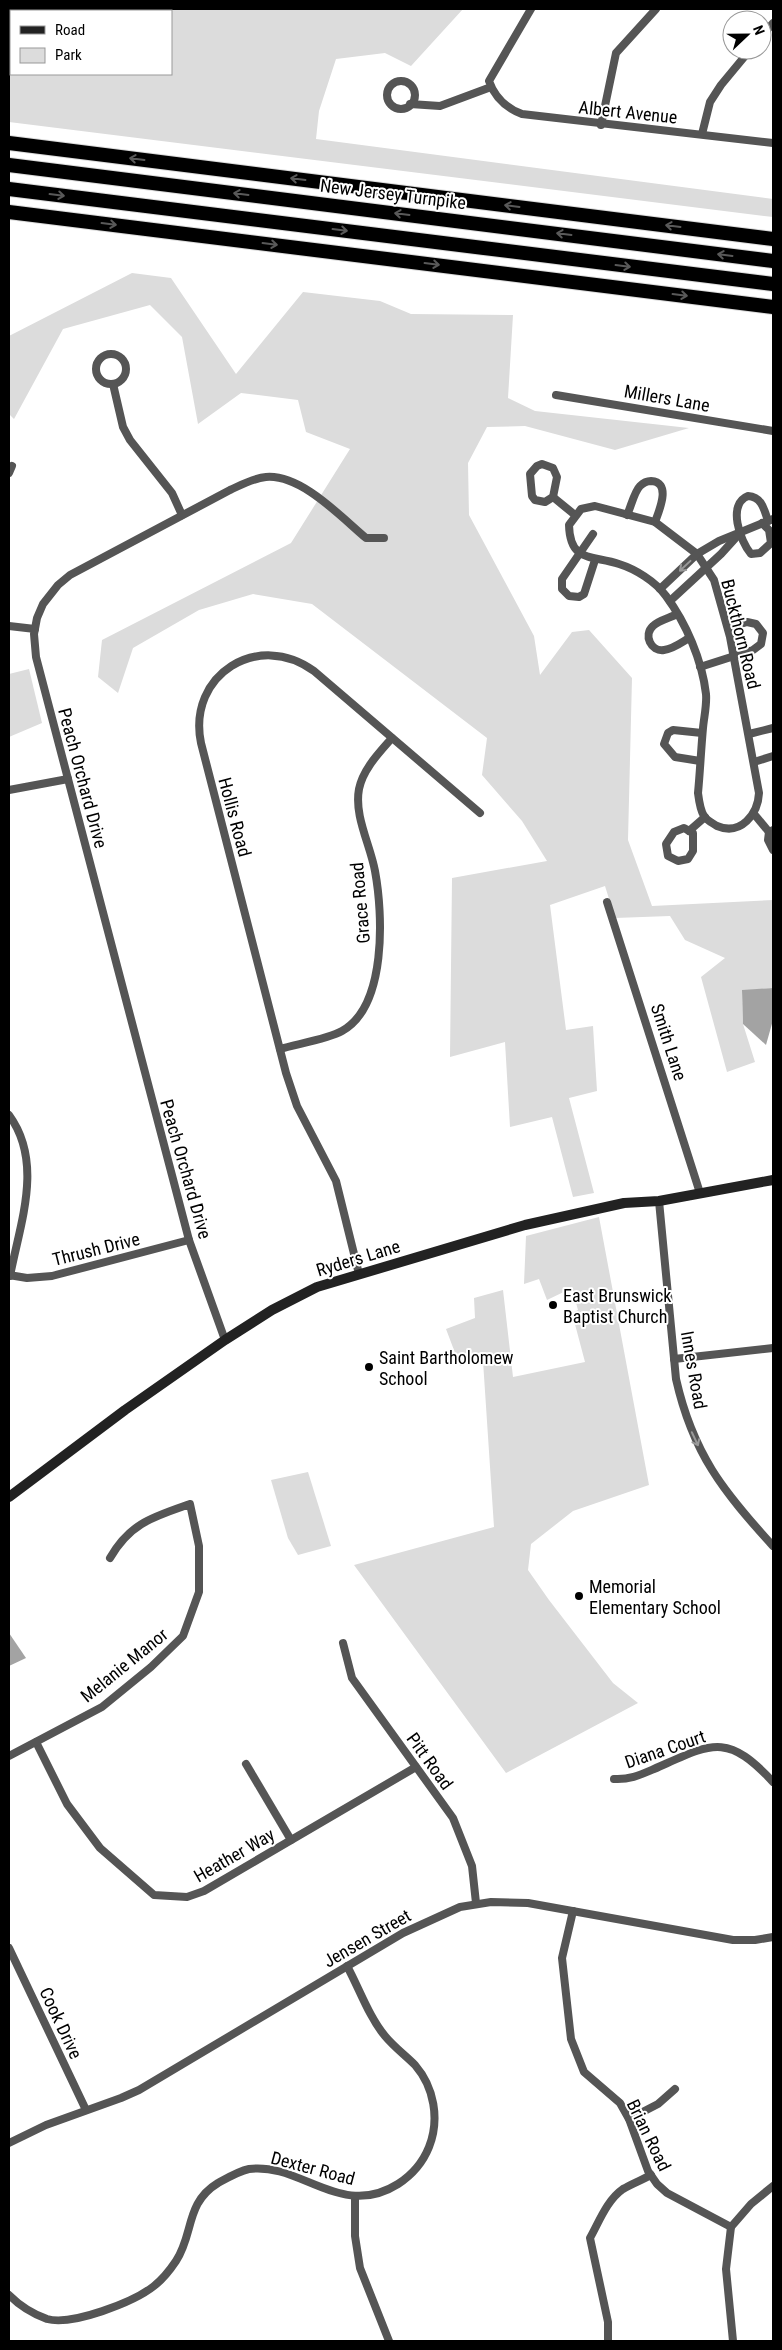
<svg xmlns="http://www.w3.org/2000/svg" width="782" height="2350" viewBox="0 0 782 2350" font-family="'Roboto Condensed',sans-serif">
	<rect width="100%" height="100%" fill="#fff"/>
	<!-- green -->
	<g fill="#dcdcdc" fill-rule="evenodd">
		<path d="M9,9H463L411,66L385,53L336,59L319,111L316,139L773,199V217L9,122ZM171,11V74H11V11Z"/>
		<polygon points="132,273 171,278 236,374 303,292 380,301 411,314 513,315 508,398 535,411 689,428 615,450 525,426 487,427 468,463 469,515 534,636 540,675 572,632 589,630 632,678 628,840 652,906 773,900 773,988 742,991 743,1024 755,1062 727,1072 701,977 725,958 685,940 670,916 615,918 605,886 550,905 566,1030 593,1026 597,1091 569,1098 594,1193 573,1197 552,1117 510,1127 505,1042 450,1057 452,878 547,861 522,821 482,775 487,738 312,604 253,594 199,610 133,648 118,693 98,677 102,640 291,543 350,449 306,432 298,400 241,393 198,424 182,337 150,305 63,329 14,419 9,414 9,336"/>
		<polygon points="29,669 42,723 9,737 9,674"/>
		<polygon points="599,1217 649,1485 573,1511 531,1544 528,1570 549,1600 613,1683 638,1703 506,1773 354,1565 494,1527 483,1361 460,1366 446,1329 475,1318 474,1298 503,1290 513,1377 585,1362 572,1313 578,1310 572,1288 547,1300 539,1279 524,1284 526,1236"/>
		<polygon points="308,1472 331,1546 298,1555 288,1538 271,1480"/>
	</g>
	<!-- water -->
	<g fill="#a3a3a3">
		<polygon points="773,988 773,1020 766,1045 743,1024 742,990"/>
		<polygon points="9,1633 26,1658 9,1666"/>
	</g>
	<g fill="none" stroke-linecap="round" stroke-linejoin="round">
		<!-- motorway casing -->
		<g stroke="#dbdbdb" stroke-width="16">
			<g id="motorway">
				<polyline points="9,143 773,239"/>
				<polyline points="9,165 773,261"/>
				<polyline points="9,189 773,284"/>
				<polyline points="9,212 773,307"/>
			</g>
		</g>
		<!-- minor -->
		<g stroke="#555" stroke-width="8">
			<path d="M531,9L489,81C495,98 506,108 522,114L773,143"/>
			<polyline points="762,36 773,23"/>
			<circle cx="401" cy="95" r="14"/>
			<polyline points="410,104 440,106 491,87"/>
			<polyline points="601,125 616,53 656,9"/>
			<polyline points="702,134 710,102 721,85 750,50"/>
			<circle cx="111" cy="369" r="15"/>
			<polyline points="113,384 123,427 130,440 172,493 182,515"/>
			<polyline points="556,395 773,431"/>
			<polygon points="542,464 553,468 557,477 553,497 545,502 535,500 532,496 530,474 537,466"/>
			<polyline points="9,473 12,466"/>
			<polyline points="553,497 575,515"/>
			<path d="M595,506L655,522L697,554L714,580L730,637L759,793C758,814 741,836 717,826C713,823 707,821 704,816C700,810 699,801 698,793C700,772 701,750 703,728C704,717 707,705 706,694C702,660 686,623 666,596C655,581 635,569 619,564C592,555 570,563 569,525L581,509Z"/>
			<path d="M627,515C631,507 634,492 640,486C643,483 647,481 651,481C672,482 659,511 655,522"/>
			<path d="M762,523L769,530L771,543L760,553L751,554C740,541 727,504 748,496C762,497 764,509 768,521"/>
			<polyline points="593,534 562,579 562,589 569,596 579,597 584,594 595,560"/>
			<polyline points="660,589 697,554 719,541 773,519"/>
			<polyline points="670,601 721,554 740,533"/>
			<path d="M677,614C670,618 659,620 653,626C643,635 651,652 664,650C673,649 682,642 689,638"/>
			<polyline points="9,626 35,629"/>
			<polyline points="700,667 753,650 761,644 763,633 756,624 747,622 728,628"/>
			<polyline points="749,734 773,728"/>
			<polyline points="700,761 675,757 664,744 668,733 673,730 702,733"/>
			<polyline points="754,762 773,756"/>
			<polyline points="9,790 68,779"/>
			<polyline points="754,814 769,832"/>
			<polygon points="684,828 693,833 693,851 688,859 678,861 668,856 666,844 674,832"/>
			<polyline points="773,830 769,832 768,840 773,850"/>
			<polyline points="689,831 705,817"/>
			<polyline points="607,902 700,1193"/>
			<path d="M280,1049C297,1044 328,1039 342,1031C387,1006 383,914 375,871C370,844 354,816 359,789C363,769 379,753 392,738"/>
			<path d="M9,1115C44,1163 20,1223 10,1276"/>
			<path d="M659,1201L676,1379C693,1454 723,1491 773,1546"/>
			<path d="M359,1274L336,1181L297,1106L286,1073L201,743C187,675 258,630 314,671L480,813"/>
			<polyline points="9,1275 27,1278 52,1276 189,1240"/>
			<path d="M225,1340L189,1240L36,657L34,634L37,618L43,604L58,585L70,575L230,490C241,485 253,478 266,477C301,474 341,517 366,538H384"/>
			<polyline points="674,1359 773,1348"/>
			<polyline points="343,1643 352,1678 453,1818 472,1866 476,1903"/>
			<polyline points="36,1742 67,1804 100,1848 154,1895 187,1897 204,1891 416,1767"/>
			<path d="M9,1756L102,1707L151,1667L183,1636L199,1592V1546L190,1504C153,1517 130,1523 110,1558"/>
			<polyline points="246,1764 291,1840"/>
			<path d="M614,1779C629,1780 640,1775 654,1769C711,1744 726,1731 773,1782"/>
			<polyline points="573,1911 562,1958 571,2039 584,2072 620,2103 629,2119 648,2171 657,2184 667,2193 731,2227"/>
			<polyline points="9,1948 86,2110"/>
			<polyline points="629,2119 658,2104 675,2089"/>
			<polyline points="9,2143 46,2125 121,2098 139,2090 403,1933 460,1907 491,1902 528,1903 733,1940 755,1940 773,1937"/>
			<polyline points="355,2196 355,2236 360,2268 389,2341"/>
			<path d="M9,2295C19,2305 33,2314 47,2319C72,2326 134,2302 154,2286C163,2279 170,2270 176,2261C194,2234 185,2203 218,2183C227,2178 239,2171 249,2169C301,2162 341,2220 398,2184C412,2175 423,2162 429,2147C440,2119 434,2087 415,2065C405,2055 394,2047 385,2036C369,2017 359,1988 347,1966"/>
			<path d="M608,2341V2322L590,2238C599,2222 607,2200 623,2189C631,2184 642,2180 651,2175"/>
			<polyline points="733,2341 726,2269 731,2227 751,2204 773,2186"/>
		</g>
		<!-- secondary -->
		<polyline stroke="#222" stroke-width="10" points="9,1497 125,1410 225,1340 272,1310 317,1287 525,1225 624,1203 659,1201 773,1180"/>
		<!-- motorway -->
		<use href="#motorway" stroke="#000" stroke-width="14"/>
	</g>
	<!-- one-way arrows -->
	<defs><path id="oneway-shaft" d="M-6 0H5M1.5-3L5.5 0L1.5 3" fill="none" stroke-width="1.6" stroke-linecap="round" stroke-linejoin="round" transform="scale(1.25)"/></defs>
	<g stroke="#595959">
		<use href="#oneway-shaft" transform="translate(137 159) rotate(-173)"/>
		<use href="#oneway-shaft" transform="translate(298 179) rotate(-173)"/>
		<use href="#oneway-shaft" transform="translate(241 194) rotate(-173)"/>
		<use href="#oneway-shaft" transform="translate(57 195) rotate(7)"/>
		<use href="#oneway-shaft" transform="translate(512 206) rotate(-173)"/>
		<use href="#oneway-shaft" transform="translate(402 214) rotate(-173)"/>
		<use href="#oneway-shaft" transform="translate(109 224) rotate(7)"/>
		<use href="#oneway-shaft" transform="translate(673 226) rotate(-173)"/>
		<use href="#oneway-shaft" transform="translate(340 230) rotate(7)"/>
		<use href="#oneway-shaft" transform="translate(564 234) rotate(-173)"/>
		<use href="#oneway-shaft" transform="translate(270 244) rotate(7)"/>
		<use href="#oneway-shaft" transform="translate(725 255) rotate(-173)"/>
		<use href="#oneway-shaft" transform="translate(432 264) rotate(7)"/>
		<use href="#oneway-shaft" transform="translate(623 266) rotate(7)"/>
		<use href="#oneway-shaft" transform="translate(680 295) rotate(7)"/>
	</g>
	<g stroke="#999">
		<use href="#oneway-shaft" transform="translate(685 566) rotate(137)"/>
		<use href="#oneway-shaft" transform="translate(695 1439) rotate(65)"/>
	</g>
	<!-- markers -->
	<g fill="#000" stroke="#fff" stroke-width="2">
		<circle cx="553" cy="1305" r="5"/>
		<circle cx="369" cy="1367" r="5"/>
		<circle cx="579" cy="1596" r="5"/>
	</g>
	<g text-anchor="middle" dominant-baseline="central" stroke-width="4" stroke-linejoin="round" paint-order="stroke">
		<!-- street labels -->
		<g font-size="18" fill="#000" stroke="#fff">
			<text transform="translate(628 112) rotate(6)">Albert Avenue</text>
			<text transform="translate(393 194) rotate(7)">New Jersey Turnpike</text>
			<text transform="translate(667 398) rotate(10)">Millers Lane</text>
			<text transform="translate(741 634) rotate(76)">Buckthorn Road</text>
			<text transform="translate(83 778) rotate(75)">Peach Orchard Drive</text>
			<text transform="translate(235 817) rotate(75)">Hollis Road</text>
			<text transform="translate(360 903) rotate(-95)">Grace Road</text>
			<text transform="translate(669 1042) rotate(72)">Smith Lane</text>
			<text transform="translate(186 1169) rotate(74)">Peach Orchard Drive</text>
			<text transform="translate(96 1249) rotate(-14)">Thrush Drive</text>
			<text transform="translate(358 1258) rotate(-17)">Ryders Lane</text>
			<text transform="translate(694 1370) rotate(80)">Innes Road</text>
			<text transform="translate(124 1665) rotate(-39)">Melanie Manor</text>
			<text transform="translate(665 1749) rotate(-19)">Diana Court</text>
			<text transform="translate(430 1761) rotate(54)">Pitt Road</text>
			<text transform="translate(234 1855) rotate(-30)">Heather Way</text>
			<text transform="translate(367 1938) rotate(-30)">Jensen Street</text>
			<text transform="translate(61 2023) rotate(65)">Cook Drive</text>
			<text transform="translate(649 2135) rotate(64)">Brian Road</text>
			<text transform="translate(313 2168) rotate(15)">Dexter Road</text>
		</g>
		<!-- poi labels -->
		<g font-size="18" fill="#000" stroke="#fff" text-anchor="start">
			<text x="563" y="1295">East Brunswick<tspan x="563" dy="21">Baptist Church</tspan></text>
			<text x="379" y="1357">Saint Bartholomew<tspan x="379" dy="21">School</tspan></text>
			<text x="589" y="1586">Memorial<tspan x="589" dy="21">Elementary School</tspan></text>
		</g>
	</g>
	<!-- border -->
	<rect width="782" height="2350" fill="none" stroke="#000000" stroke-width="20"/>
	<!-- legend -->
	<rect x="10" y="10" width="162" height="65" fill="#ffffff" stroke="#999999"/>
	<rect x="20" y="26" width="25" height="8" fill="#222222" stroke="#999999"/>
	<text x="55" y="35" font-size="15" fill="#000000">Road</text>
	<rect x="20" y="48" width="25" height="15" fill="#dcdcdc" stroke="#999999"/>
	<text x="55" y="60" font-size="15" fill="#000000">Park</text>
	<!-- north arrow -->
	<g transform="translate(747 35) rotate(68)"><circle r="24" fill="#ffffff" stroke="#999999"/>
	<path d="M0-4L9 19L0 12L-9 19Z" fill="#000000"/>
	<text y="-8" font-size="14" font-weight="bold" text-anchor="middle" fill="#000000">N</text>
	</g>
</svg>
